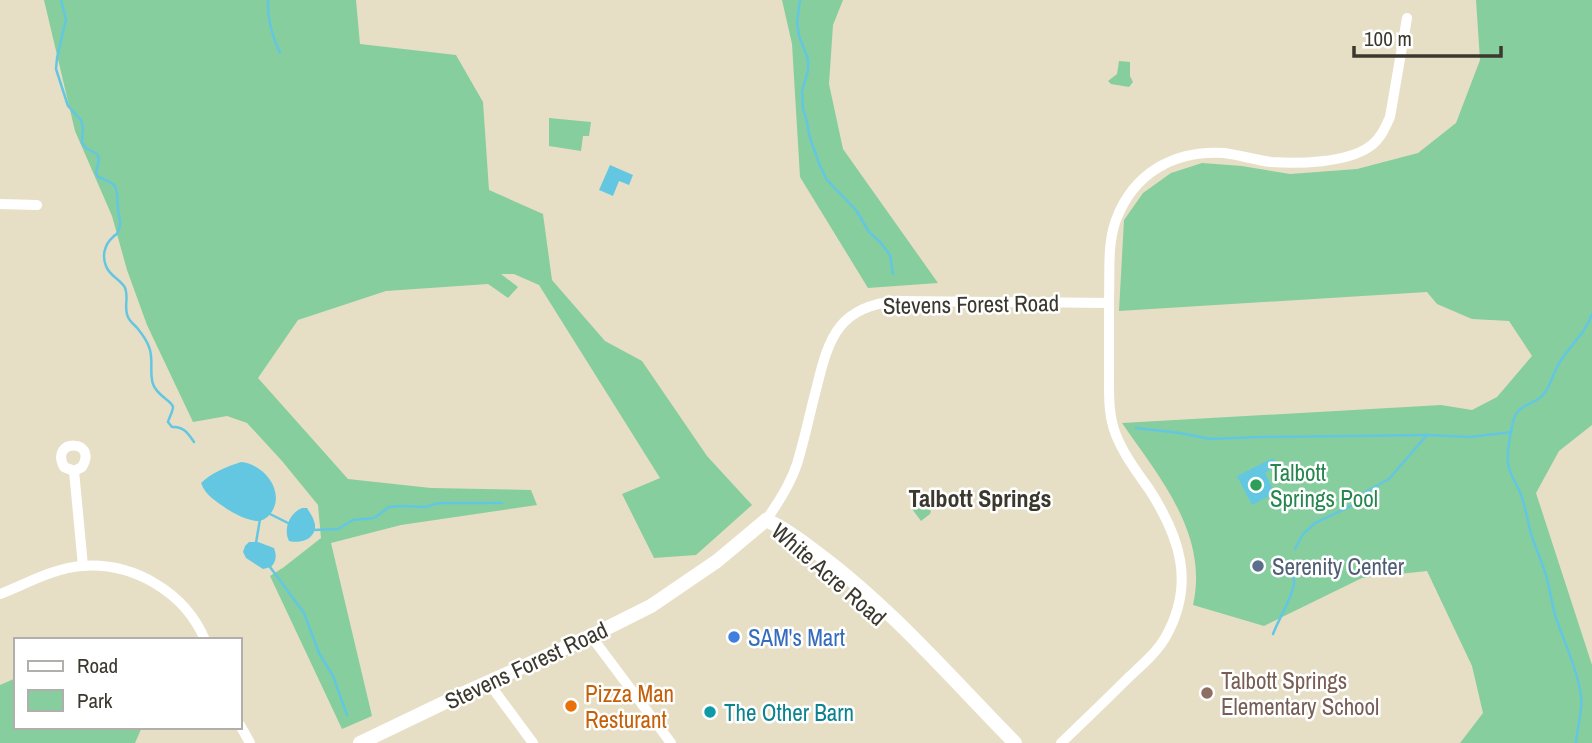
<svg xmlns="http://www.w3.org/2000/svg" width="1592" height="743" viewBox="0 0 1592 743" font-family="'Archivo Narrow',sans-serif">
	<rect width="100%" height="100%" fill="#e7dfc5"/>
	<!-- green -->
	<g fill="#86ce9e">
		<polygon points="44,0 356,0 360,44 456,55 483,102 489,190 543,214 552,280 605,341 642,361 707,456 752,505 696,555 654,558 622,494 660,478 539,285 514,274 501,274 518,287 508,298 488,284 386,291 298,320 258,378 348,479 431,488 531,490 537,505 401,525 331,543 372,716 342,729 270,576 284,567 321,538 318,505 282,461 247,423 227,416 193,422 147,325 127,270 112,216 75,131"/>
		<polygon points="782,0 843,0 833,25 829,84 843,149 938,283 868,288 800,177 792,44"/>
		<path d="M1476,0H1592V425L1559,451L1536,493L1592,665V743H1460L1483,713L1472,666L1427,571L1362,578L1264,626L1193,605C1209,534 1159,477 1122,423L1441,405L1472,410L1497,397L1532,356L1509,321L1472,319L1437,304L1427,292L1119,311L1124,220L1143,193L1171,173L1202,163L1242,166L1290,174L1357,169L1418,153L1456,123L1480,60Z"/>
		<polygon points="1119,61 1130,62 1130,76 1133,82 1129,87 1111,84 1108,81 1117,74"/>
		<polygon points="549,118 591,122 589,136 583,136 581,151 549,146"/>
		<polygon points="920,501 931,511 930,514 921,521 912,509"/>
		<polygon points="16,678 16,727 142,727 135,743 0,743 0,685"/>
	</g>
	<!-- water -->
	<g fill="#64c7e1">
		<polygon points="610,165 633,175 629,185 619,181 613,196 599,190"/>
		<polygon points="1273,458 1277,465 1265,473 1275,493 1252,505 1237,476"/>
		<path d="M241,462C264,464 286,492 271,513C268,517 263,521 258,521C248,521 235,514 227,509C217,502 205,495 201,483C211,473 228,466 241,462Z"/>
		<path d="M302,508H307C310,513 314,518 315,525C316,539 301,544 289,541C283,528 290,513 302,508Z"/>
		<path d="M249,542H258L274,548C277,557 276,561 271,567L263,569L246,558L243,552L245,546Z"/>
	</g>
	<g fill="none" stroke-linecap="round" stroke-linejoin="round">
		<!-- stream -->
		<g stroke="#64c7e1" stroke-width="2.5">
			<path d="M61,0L66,19L57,58L56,69L68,106L81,120L83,128L82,143L86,148L97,154L99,159L96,173L98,177C121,185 116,188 118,208C118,216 122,221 119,229C117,236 118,232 113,237C104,245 102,256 106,266C109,275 118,278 124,286C130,295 123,307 128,317C130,322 135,325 138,329C142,334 147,341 149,347C154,359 149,372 153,384C157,396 172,401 173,407C173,411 169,418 168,422L172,427C183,426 188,433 194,442"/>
			<path d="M268,0C267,20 272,36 280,53"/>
			<polyline points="800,0 797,22 799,36 808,59 808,71 802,91 803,109 806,118 810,138 820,166 827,180 856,210 869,232 881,243 890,255 893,274"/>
			<polyline points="1136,428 1180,433 1210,439 1260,437 1428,435 1470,437 1512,432"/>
			<polyline points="268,513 290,524"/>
			<polyline points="313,530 338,529 353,520 374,518 389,507 401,506 425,507 439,503 502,503"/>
			<polyline points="256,543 260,519"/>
			<polyline points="1295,549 1303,534 1315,523 1355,504 1367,491 1389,479 1427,435"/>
			<polyline points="270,567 304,613 319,653 333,676 347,715"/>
			<path d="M1273,634C1278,620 1296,591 1294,579C1294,578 1292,570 1291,568"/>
			<path d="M1576,743C1577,729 1583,708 1581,696C1577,668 1564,642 1555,615C1552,603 1550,591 1547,579C1543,564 1536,549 1531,534C1528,522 1526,510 1522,498C1519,486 1510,477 1508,464C1507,452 1510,433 1513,422C1517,403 1533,406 1543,395C1551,386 1553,372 1560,362C1570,345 1586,333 1592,314"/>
		</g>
		<!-- street -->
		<g stroke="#fff" stroke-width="10">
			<polyline points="0,204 37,205"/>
			<path d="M74,471L82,467C99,439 49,438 64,467L74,471L83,566"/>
			<path d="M766,520C779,502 790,485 797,464C805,438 810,412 817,386C829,336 840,306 897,301L1109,303"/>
			<path d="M0,594C26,584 54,568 82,566C133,562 185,592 205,640"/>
			<polyline points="591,636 671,743"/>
			<polyline points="488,682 533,743"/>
			<polyline points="240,725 250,743"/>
			<path d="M1061,743C1084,721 1107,699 1129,677C1142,665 1156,653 1165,638C1196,584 1180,537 1149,489C1137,472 1124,455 1116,435C1108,415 1109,394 1109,373C1109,348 1109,323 1109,299C1110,273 1107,244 1116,220C1134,172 1175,150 1224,153C1240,155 1255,160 1271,162C1298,164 1346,163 1369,147C1380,140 1385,128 1390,117L1407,18"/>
		</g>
		<!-- secondary -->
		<g stroke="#fff" stroke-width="14">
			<path d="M766,520C786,529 803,542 820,555C891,608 953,680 1015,743"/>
			<polyline points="360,743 460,695 591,636 651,606 717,561 766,520"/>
		</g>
	</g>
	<!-- markers -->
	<circle fill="#2e9e5b" stroke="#fff" stroke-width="2.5" cx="1256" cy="485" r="7"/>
	<circle fill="#5c6f8a" stroke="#fff" stroke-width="2.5" cx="1258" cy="566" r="7"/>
	<circle fill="#3f7fe0" stroke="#fff" stroke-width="2.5" cx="734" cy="637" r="7"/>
	<circle fill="#8d6e63" stroke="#fff" stroke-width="2.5" cx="1207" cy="693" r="7"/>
	<circle fill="#e8710a" stroke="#fff" stroke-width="2.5" cx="571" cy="706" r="7"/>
	<circle fill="#0f9aa8" stroke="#fff" stroke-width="2.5" cx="710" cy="712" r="7"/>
	<g text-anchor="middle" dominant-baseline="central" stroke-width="5" stroke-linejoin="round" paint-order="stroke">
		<!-- street labels -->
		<g font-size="23" fill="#3b382e" stroke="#fff">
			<text transform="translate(971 304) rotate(-1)">Stevens Forest Road</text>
			<text transform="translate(829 574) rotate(41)">White Acre Road</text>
			<text transform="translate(526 665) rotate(-25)">Stevens Forest Road</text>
		</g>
		<!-- leisure labels -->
		<g font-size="23" fill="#27864d" stroke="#fff" text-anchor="start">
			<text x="1270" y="472">Talbott<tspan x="1270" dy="26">Springs Pool</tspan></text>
		</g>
		<!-- service labels -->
		<g font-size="23" fill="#4e5e75" stroke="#fff" text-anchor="start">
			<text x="1272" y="566">Serenity Center</text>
		</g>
		<!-- shop labels -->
		<g font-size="23" fill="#366cbe" stroke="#fff" text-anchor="start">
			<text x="748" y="637">SAM's Mart</text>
		</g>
		<!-- education labels -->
		<g font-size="23" fill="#785e54" stroke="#fff" text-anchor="start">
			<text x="1221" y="680">Talbott Springs<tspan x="1221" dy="26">Elementary School</tspan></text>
		</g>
		<!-- food labels -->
		<g font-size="23" fill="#c56008" stroke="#fff" text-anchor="start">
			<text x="585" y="693">Pizza Man<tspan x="585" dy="26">Resturant</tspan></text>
		</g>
		<!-- culture labels -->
		<g font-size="23" fill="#0d838f" stroke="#fff" text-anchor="start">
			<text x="724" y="712">The Other Barn</text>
		</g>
		<!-- neighbourhood labels -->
		<g font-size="24" font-weight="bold" fill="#3b382e" stroke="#fff">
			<text x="980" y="498">Talbott Springs</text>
		</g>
	</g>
	<!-- legend -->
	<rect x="14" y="638" width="228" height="91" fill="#ffffff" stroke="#b1afab" stroke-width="2"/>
	<rect x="28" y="661" width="35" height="10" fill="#ffffff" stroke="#b1afab" stroke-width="2"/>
	<text x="77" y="673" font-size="21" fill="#3b382e">Road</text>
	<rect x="28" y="690" width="35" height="21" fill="#86ce9e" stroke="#b1afab" stroke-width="2"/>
	<text x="77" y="708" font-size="21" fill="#3b382e">Park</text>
	<!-- scale -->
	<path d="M1354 46v10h147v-10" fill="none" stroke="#3b382e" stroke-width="3.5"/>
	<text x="1364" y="46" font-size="21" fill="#3b382e" stroke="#ffffff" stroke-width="5" paint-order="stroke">100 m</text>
</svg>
